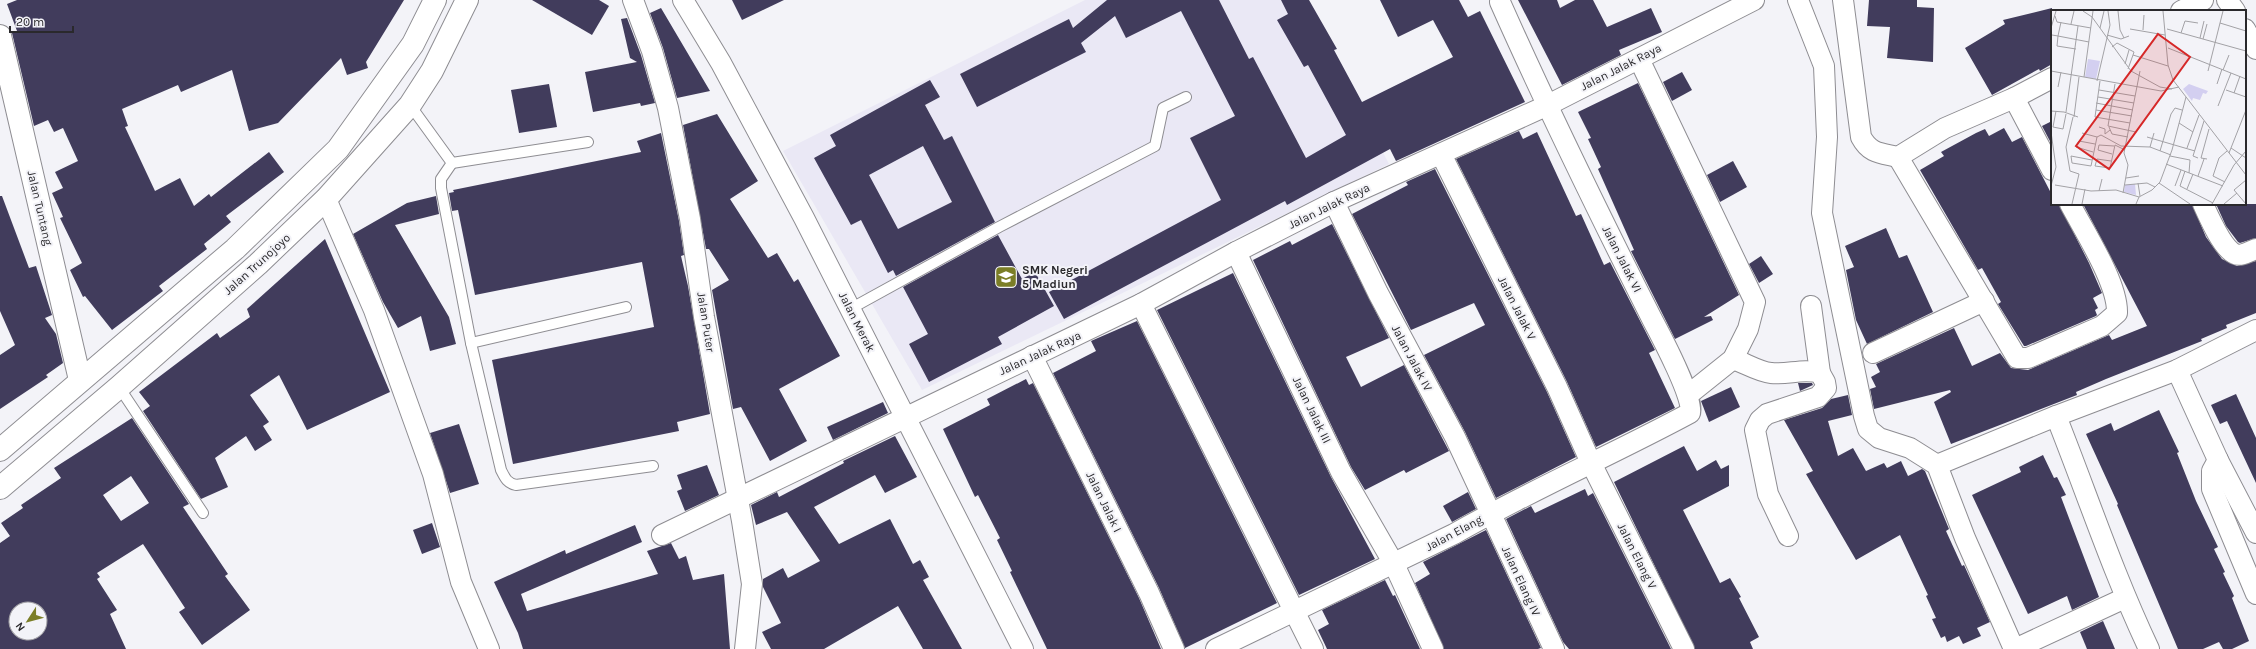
<svg xmlns="http://www.w3.org/2000/svg" width="2256" height="649" viewBox="0 0 2256 649" font-family="Karla,sans-serif">
	<rect width="100%" height="100%" fill="#f3f3f8"/>
	<!-- built -->
	<polygon fill="#eae8f5" points="1085,0 1304,0 1389,164 922,390 783,151"/>
	<!-- building -->
	<g fill="#413c5c" fill-rule="evenodd">
		<polygon points="17,0 404,0 366,62 368,68 347,75 341,58 278,123 249,131 232,70 181,92 178,85 122,109 128,126 125,127 155,191 180,178 194,206 209,194 211,197 269,152 284,172 226,216 231,222 204,244 207,249 159,286 163,291 112,330 85,296 83,297 70,270 82,263 60,218 63,217 52,193 63,188 55,172 78,161 63,128 54,132 48,120 34,126 12,33 17,31 7,4"/>
		<polygon points="532,0 599,0 609,6 592,35"/>
		<polygon points="732,0 784,0 742,20"/>
		<polygon points="1107,0 1219,0 1249,59 1253,57 1306,158 1346,135 1308,65 1304,67 1277,20 1288,14 1281,0 1309,0 1337,49 1334,50 1362,102 1453,57 1433,20 1398,37 1380,0 1459,0 1468,17 1480,11 1525,102 1396,161 1390,149 1287,205 1285,201 1064,319 1049,292 1221,200 1190,138 1235,116 1181,11 1126,38 1115,16 1081,43 1086,52 977,107 960,74 1069,19 1073,28"/>
		<polygon points="1518,0 1557,0 1560,8 1575,0 1593,0 1607,27 1651,8 1662,32 1619,50 1621,55 1562,85"/>
		<polygon points="1869,0 1917,0 1917,7 1934,8 1933,62 1887,58 1890,27 1867,26"/>
		<polygon points="661,8 710,91 677,98 663,48 650,13"/>
		<polygon points="2052,8 2052,64 2040,71 2039,69 1992,95 1965,48 2005,24 2003,20"/>
		<polygon points="627,18 641,55 655,103 641,106 640,103 593,112 585,72 637,62 630,58 621,19"/>
		<polygon points="1682,72 1692,90 1672,101 1663,82"/>
		<path d="M930,80L940,97L925,105L944,140L952,136L995,222L896,276L893,270L888,273L861,220L851,225L814,158L836,146L830,135ZM923,146L952,202L898,229L869,175Z"/>
		<polygon points="1638,83 1739,295 1704,317 1711,316 1713,320 1675,339 1631,251 1634,250 1598,169 1601,167 1588,139 1591,138 1578,112"/>
		<polygon points="549,84 557,127 519,133 511,90"/>
		<polygon points="717,114 758,181 730,199 768,258 777,253 794,282 798,279 840,356 779,389 807,441 770,461 741,407 733,409 712,290 729,280 709,249 706,249 683,125"/>
		<polygon points="2052,121 2052,145 2042,126"/>
		<polygon points="2004,128 2012,142 2022,137 2052,195 2052,204 2059,204 2089,263 2102,293 2093,298 2098,308 2095,310 2097,315 2096,316 2026,346 2024,346 1998,304 2001,302 1982,268 1978,270 1920,170 1944,156 1941,152 1976,133 1985,129 1989,136"/>
		<polygon points="1519,131 1523,139 1537,132 1576,216 1581,214 1604,265 1610,262 1655,350 1649,353 1675,408 1596,447 1567,382 1456,159"/>
		<polygon points="661,133 679,221 684,255 681,256 688,286 710,414 677,422 679,431 513,464 492,360 654,327 642,262 475,295 458,210 452,211 449,193 454,192 453,190 641,152 637,141"/>
		<polygon points="1733,161 1747,187 1720,202 1707,175"/>
		<polygon points="1435,169 1547,392 1576,457 1496,498 1465,432 1424,355 1485,325 1474,303 1411,330 1352,214 1408,185 1406,182"/>
		<polygon points="0,196 2,196 29,268 36,266 52,315 45,318 56,334 63,363 46,375 48,377 0,409 0,355 15,345 0,311"/>
		<polygon points="436,196 439,214 395,225 449,317 456,344 430,351 421,316 398,328 383,302 353,234 407,203"/>
		<polygon points="2083,204 2192,204 2206,237 2222,259 2237,266 2256,261 2256,313 2226,325 2227,328 2201,339 2202,341 2106,379 2076,392 2077,395 1951,444 1934,402 1951,392 1950,390 1874,409 1870,389 1876,387 1871,377 1880,372 1876,364 1954,328 1972,366 2000,353 2011,368 2028,370 2109,335 2112,340 2147,326"/>
		<polygon points="2216,204 2256,204 2256,238 2240,243 2238,242 2226,226"/>
		<polygon points="1332,224 1389,338 1346,357 1361,387 1404,365 1449,451 1406,473 1404,470 1365,490 1351,467 1253,260 1290,241 1292,245"/>
		<polygon points="1886,228 1899,258 1907,255 1933,312 1867,344 1856,320 1846,270 1854,267 1845,246"/>
		<polygon points="998,235 1022,279 1035,272 1054,306 998,337 1002,344 929,382 909,344 928,334 903,287"/>
		<polygon points="325,239 390,392 307,430 279,375 250,395 269,422 263,426 272,440 255,451 246,436 215,458 228,487 201,499 143,411 150,406 139,392 217,333 220,338 250,317 247,309"/>
		<polygon points="1761,256 1773,274 1759,283 1749,264"/>
		<polygon points="1233,273 1331,477 1375,559 1299,595 1157,310"/>
		<polygon points="1137,321 1277,603 1185,648 1159,588 1053,373 1096,351 1091,341"/>
		<polygon points="1026,379 1029,385 1033,383 1139,598 1161,649 1047,649 1010,572 1012,571 997,540 1000,538 978,495 975,497 943,429 990,405 987,399"/>
		<polygon points="1798,383 1812,383 1813,385 1800,391"/>
		<polygon points="1731,387 1740,407 1709,422 1701,401"/>
		<polygon points="2236,394 2256,438 2256,483 2227,421 2220,424 2211,405"/>
		<polygon points="1848,395 1852,415 1828,421 1838,456 1853,448 1866,471 1884,463 1887,468 1901,461 1908,476 1922,469 1925,471 1949,529 1946,531 1962,566 1964,565 1990,622 1977,628 1981,636 1963,644 1959,636 1947,642 1945,636 1941,638 1932,619 1936,618 1926,596 1928,595 1900,535 1856,560 1806,474 1813,471 1784,420 1822,408 1831,399"/>
		<polygon points="883,402 888,413 833,440 827,427"/>
		<polygon points="2159,410 2179,452 2177,453 2196,501 2218,547 2214,549 2225,572 2223,573 2234,596 2232,598 2249,641 2232,649 2223,649 2219,642 2203,649 2178,649 2117,505 2118,504 2086,434 2111,423 2114,431"/>
		<path d="M132,418L189,504L183,507L228,574L225,576L250,610L202,645L179,612L185,608L143,544L97,573L100,577L97,579L117,610L110,614L126,649H0V543L10,536L1,523L23,508L21,505L61,478L54,468ZM131,476L149,503L121,521L103,495ZM16,609H40V633H16Z"/>
		<polygon points="459,424 479,484 450,493 430,433"/>
		<polygon points="895,436 917,477 885,493 875,475 814,507 839,544 890,519 913,564 920,560 929,577 923,580 962,649 923,649 898,606 824,649 771,649 762,632 781,623 763,587 763,579 783,568 788,578 820,561 787,512 756,525 751,505 777,492 779,497 844,463 843,461"/>
		<polygon points="1684,446 1697,471 1716,460 1721,469 1729,465 1729,486 1683,510 1720,583 1730,578 1741,597 1739,598 1759,637 1750,642 1753,649 1695,649 1614,482"/>
		<polygon points="2043,455 2054,478 2057,477 2066,495 2061,497 2099,597 2072,610 2067,596 2028,614 1972,495 2021,472 2019,467"/>
		<polygon points="707,465 719,495 685,511 677,491 682,489 677,475"/>
		<polygon points="1585,489 1588,496 1593,493 1671,649 1569,649 1563,642 1506,519 1531,506 1535,513"/>
		<polygon points="1468,492 1476,509 1452,522 1443,506"/>
		<polygon points="432,523 440,547 422,554 413,530"/>
		<polygon points="635,525 642,542 521,594 527,611 658,574 647,551 671,543 679,559 686,556 693,580 724,574 730,649 523,649 518,633 494,582 565,550 566,554"/>
		<polygon points="1486,530 1541,648 1538,649 1444,649 1415,583 1430,574 1423,562"/>
		<polygon points="1385,580 1393,596 1395,595 1420,649 1327,649 1318,630 1329,624 1322,610"/>
		<polygon points="2103,621 2115,649 2087,649 2080,632"/>
	</g>
	<g fill="none" stroke-linecap="round" stroke-linejoin="round">
		<!-- lane casing -->
		<g stroke="#8e8d92" stroke-width="12">
			<g id="lane">
				<path d="M410,105L452,163L441,179V188L471,343L501,470C505,478 507,483 516,485L653,466"/>
				<polyline points="452,163 588,142"/>
				<polyline points="850,309 999,227 1155,146 1163,108 1186,97"/>
				<polyline points="471,343 626,307"/>
				<polyline points="119,387 203,513"/>
			</g>
		</g>
		<!-- street casing -->
		<g stroke="#8e8d92" stroke-width="22">
			<g id="street">
				<polyline points="633,0 652,51 668,108 690,219 704,317 742,521 752,584 745,649"/>
				<polyline points="683,0 721,63 804,218 1023,649"/>
				<polyline points="1798,0 1824,66 1827,137 1822,213 1864,416 1868,429 1879,438 1910,448 1937,465 1965,538 2014,649"/>
				<path d="M1843,0L1861,137C1870,154 1881,153 1898,157L1945,128L2014,98L2052,78"/>
				<polyline points="2227,0 2235,11"/>
				<polyline points="2181,11 2203,0"/>
				<polyline points="2245,29 2256,49"/>
				<polyline points="1639,59 1755,302 1748,329 1733,359 1688,395"/>
				<polyline points="2014,98 2052,170"/>
				<polyline points="1441,154 1557,387 1591,463 1684,649"/>
				<path d="M1898,157L2017,358H2028L2102,326L2117,313C2118,283 2084,231 2070,204"/>
				<polyline points="326,199 374,310 433,474 461,582 489,649"/>
				<polyline points="1334,202 1378,293 1455,437 1554,649"/>
				<path d="M2203,204C2209,217 2222,248 2235,254C2241,257 2250,251 2256,249"/>
				<polyline points="1236,252 1341,472 1394,564 1433,649"/>
				<polyline points="1141,304 1313,649"/>
				<polyline points="1811,306 1820,373"/>
				<polyline points="1873,353 1984,301"/>
				<polyline points="1032,356 1149,593 1174,649"/>
				<path d="M1733,359C1745,363 1759,372 1771,373C1788,375 1803,368 1820,373L1825,382L1826,388L1818,397L1767,414L1760,420L1755,430L1768,494L1788,536"/>
				<polyline points="2177,370 2218,460 2256,533"/>
				<path d="M2056,416C2087,494 2113,573 2149,649"/>
				<polyline points="2218,460 2212,471 2212,489 2256,594"/>
				<polyline points="1937,465 2056,416 2177,370 2256,330"/>
				<polyline points="662,535 1141,304 1236,252 1334,202 1546,106 1754,0"/>
				<path d="M1216,649L1454,534C1531,490 1612,455 1690,413C1696,402 1660,334 1652,319C1599,214 1548,110 1500,2"/>
				<polyline points="2015,649 2125,598"/>
			</g>
		</g>
		<!-- secondary casing -->
		<g stroke="#8e8d92" stroke-width="24">
			<polyline id="secondary" points="0,36 80,380"/>
		</g>
		<!-- highway casing -->
		<g stroke="#8e8d92" stroke-width="24">
			<g id="highway">
				<polyline points="0,450 235,249 338,149 413,44 435,0"/>
				<polyline points="0,488 119,387 258,264 326,199 410,105 432,71 467,0"/>
			</g>
		</g>
		<!-- lane -->
		<use href="#lane" stroke="#fff" stroke-width="10"/>
		<!-- street -->
		<use href="#street" stroke="#fff" stroke-width="20"/>
		<!-- secondary -->
		<use href="#secondary" stroke="#fff" stroke-width="22"/>
		<!-- highway -->
		<use href="#highway" stroke="#fff" stroke-width="22"/>
	</g>
	<!-- icons -->
	<defs>
		<g id="school-square" transform="scale(1.15)"><rect x="-9" y="-9" width="18" height="18" rx="4" fill="#7b7e27" stroke="#f3f3f8"/><path d="M0-5L7-2L0 1L-7-2ZM-4 1L0 2.5L4 1V4Q0 6-4 4Z" fill="#fff"/></g>
	</defs>
	<g fill-rule="evenodd">
		<use href="#school-square" x="1006" y="277"/>
	</g>
	<g text-anchor="middle" dominant-baseline="central" stroke-width="4" stroke-linejoin="round" paint-order="stroke">
		<!-- street labels -->
		<g font-size="12" fill="#2a292c" stroke="#f3f3f8">
			<text transform="translate(1621 67) rotate(-27)">Jalan Jalak Raya</text>
			<text transform="translate(1329 206) rotate(-26)">Jalan Jalak Raya</text>
			<text transform="translate(40 208) rotate(77)">Jalan Tuntang</text>
			<text transform="translate(1622 259) rotate(63)">Jalan Jalak VI</text>
			<text transform="translate(257 264) rotate(-42)">Jalan Trunojoyo</text>
			<text transform="translate(1517 308) rotate(63)">Jalan Jalak V</text>
			<text transform="translate(706 322) rotate(81)">Jalan Puter</text>
			<text transform="translate(857 322) rotate(63)">Jalan Merak</text>
			<text transform="translate(1040 353) rotate(-25)">Jalan Jalak Raya</text>
			<text transform="translate(1412 358) rotate(62)">Jalan Jalak IV</text>
			<text transform="translate(1312 410) rotate(64)">Jalan Jalak III</text>
			<text transform="translate(1104 502) rotate(64)">Jalan Jalak I</text>
			<text transform="translate(1454 533) rotate(-28)">Jalan Elang</text>
			<text transform="translate(1637 556) rotate(63)">Jalan Elang V</text>
			<text transform="translate(1521 581) rotate(65)">Jalan Elang IV</text>
		</g>
		<!-- poi labels -->
		<g font-size="12" font-weight="bold" fill="#2a292c" stroke="#f3f3f8" text-anchor="start">
			<text x="1022" y="270">SMK Negeri<tspan x="1022" dy="14">5 Madiun</tspan></text>
		</g>
	</g>
	<!-- overview -->
	<g transform="translate(2051 10)">
		<rect width="195" height="195" fill="#f3f3f8"/>
		<path d="M138,74L146,77L157,81L155,84L152,83L149,90L142,88L141,91L132,79Z" fill="#d3cff0"/>
		<path d="M37,49L49,51L45,69L34,67ZM84,174L85,185L73,182L74,175Z" fill="#d3cff0"/>
		<path fill="none" stroke="#a3a2a6" stroke-width="1" d="M32,1L41,7L80,61L109,77L121,79M67,1L69,20L73,28M112,1L117,55L122,70L195,165M4,6L6,12L40,18M10,12L7,26L38,32M169,13L195,21M20,14L23,1M0,18L5,1M49,18L53,1M79,19L114,25M116,19L195,41M92,20L93,5M130,23L134,11L147,13M1,25L7,26L6,36L25,39M56,25L70,29L78,26M149,28L153,11M152,29L156,14M61,37L66,33L83,42L82,45L117,56M117,38L195,69M74,54L78,40M77,59L82,45M172,60L178,45M0,61L110,81L128,77M157,61L172,1M33,67L42,1M46,71L59,15L57,1M49,71L44,107L79,113M64,74L57,116L85,122M166,74L171,59M7,77L10,62M48,80L84,86M175,80L195,87M183,83L189,66M47,87L83,93M45,93L82,100M167,96L180,63M45,100L81,106M0,101L13,102L27,107M5,101L2,117L12,119L15,104M15,102L27,16M23,107L28,67M128,113L142,122M48,117L54,119V124L59,120M58,117L61,124L77,127M0,122L5,157L0,176M31,123L46,127L50,125L70,136L99,137L120,145M96,127L144,141M25,137L28,131L44,134M25,137L42,142M99,137L103,123M136,138L148,105M180,138L195,148M109,141L120,104L124,98L131,100M178,143L195,100M61,144L47,140L48,135L63,136M119,146L139,150L138,163M147,148L142,146L153,111M156,149L150,148L158,119M41,150L20,146L21,153L40,156L46,127M60,151L46,149L44,156L59,158L64,135L74,140M115,154L172,176M134,161L129,176L162,193M147,166L153,149M75,168L88,166M195,170L183,180L195,194M174,172L162,166L168,148L176,141M87,173L89,186M108,173L139,194M4,175L40,181L65,180L88,187M74,175L96,173L104,177M124,176L130,160M136,179L142,164M48,181L51,169M72,183L77,155L73,143L89,61M21,194L28,164L19,161L15,137L22,107M31,194L34,179M85,194L88,187L101,180L109,172L121,140L135,87M161,194L183,155L195,141M173,194L186,183"/>
		<path fill="#d62828" fill-opacity="0.15" stroke="#d62828" stroke-width="2" d="M107,24L139,47L58,159L25,136Z"/>
		<rect width="195" height="195" fill="none" stroke="#2a292c" stroke-width="2"/>
	</g>
	<!-- north arrow -->
	<g transform="translate(28 621) rotate(234)"><circle r="19" fill="#f3f3f8" stroke="#a3a2a6"/>
	<path d="M0-3L7 15L0 10L-7 15Z" fill="#7b7e27"/>
	<text y="-6" font-size="11" font-weight="bold" text-anchor="middle" fill="#2a292c">N</text>
	</g>
	<!-- scale -->
	<path d="M10 26v6h63v-6" fill="none" stroke="#2a292c" stroke-width="2"/>
	<text x="16" y="26" font-size="12" fill="#2a292c" stroke="#f3f3f8" stroke-width="3" paint-order="stroke">20 m</text>
</svg>
